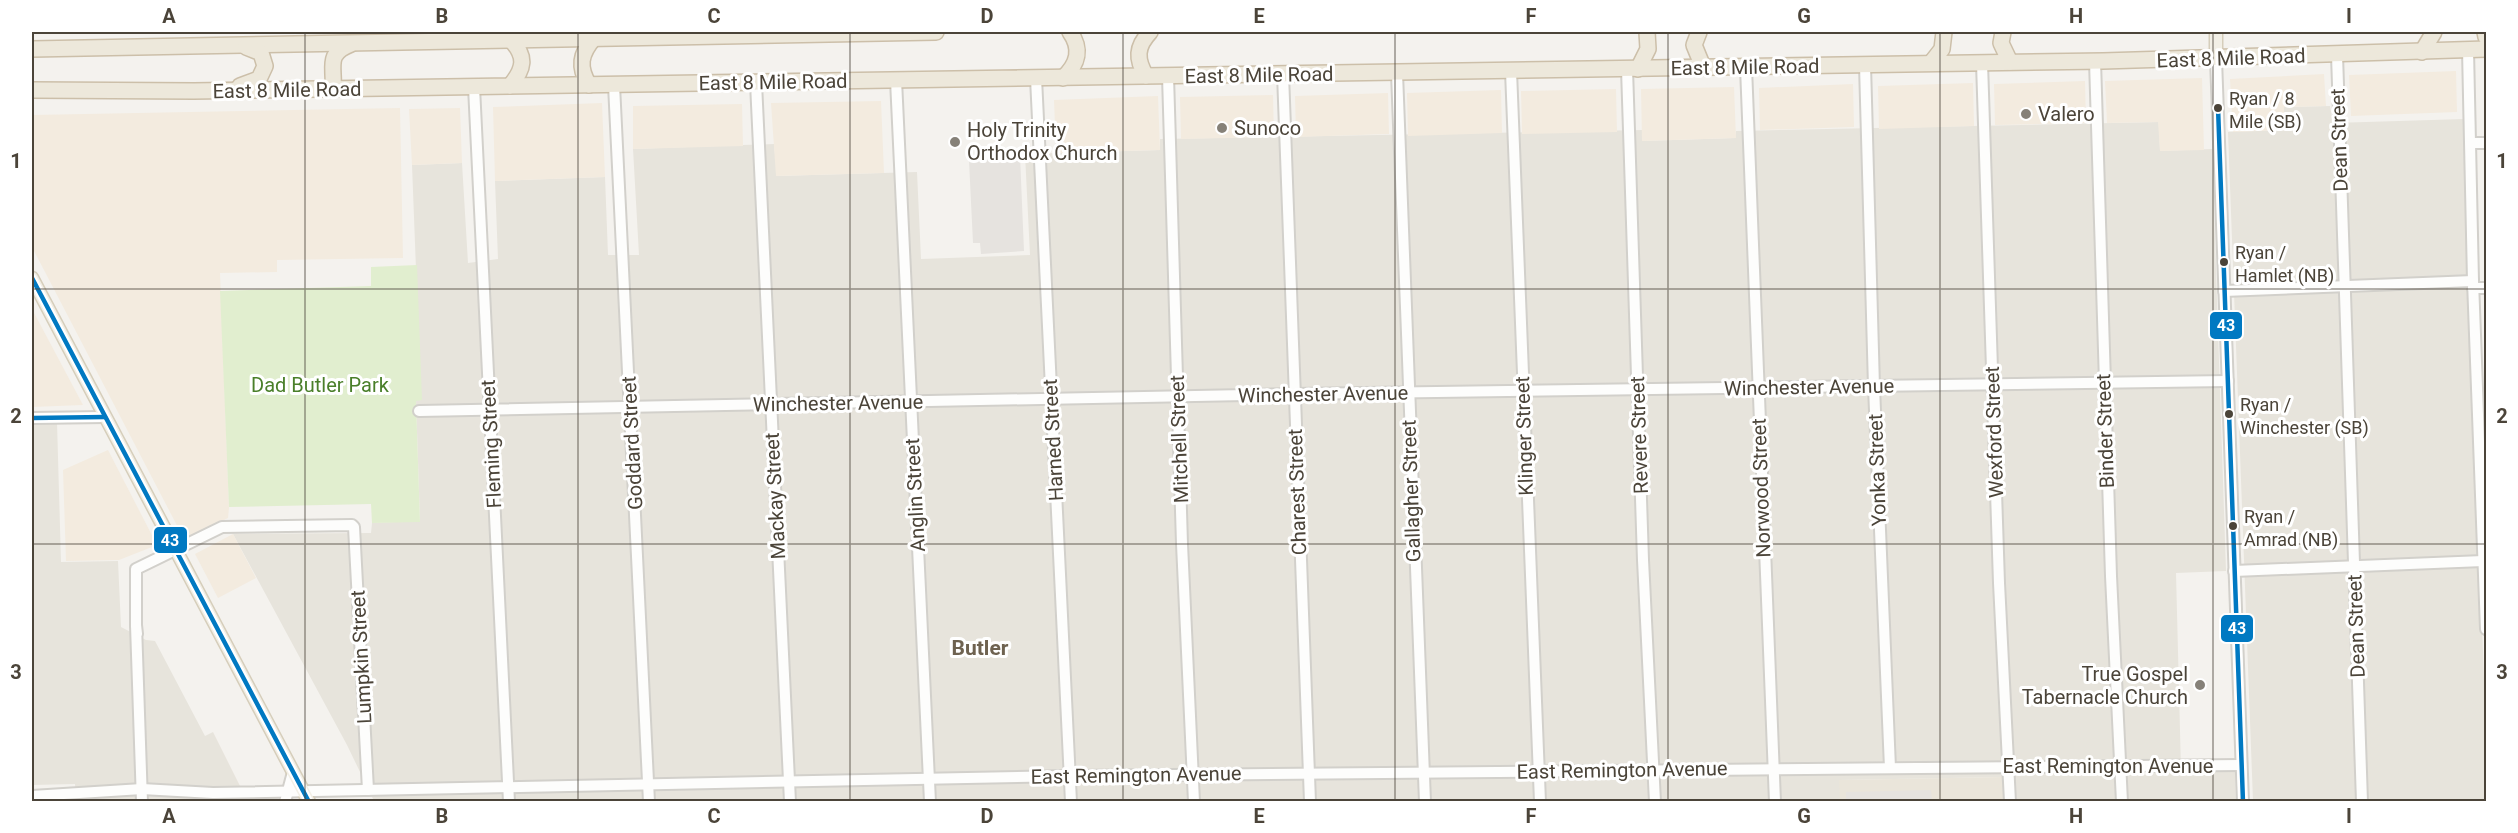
<svg xmlns="http://www.w3.org/2000/svg" width="2518" height="833" viewBox="0 0 2518 833" font-family="Roboto,sans-serif">
	<rect width="100%" height="100%" fill="#f4f2ee"/>
	<!-- residential -->
	<g fill="#e7e4dc">
		<polygon points="2330,106 2333,123 2464,119 2486,735 2486,801 2253,801 2228,132 2284,130 2283,107"/>
		<polygon points="2159,122 2160,151 2212,149 2226,571 2176,573 2181,770 2235,772 2236,801 2004,801 2003,777 1840,780 1840,802 374,801 347,745 233,534 371,533 372,523 420,521 416,400 421,400 412,165 462,163 468,263 498,259 495,181 605,177 608,255 639,255 633,149 774,144 777,176 917,172 921,259 1030,255 1025,154 1160,150 1160,139 1642,130 1642,141 1735,138 1736,131"/>
		<polygon points="32,422 57,422 61,562 118,561 121,627 146,640 155,641 205,736 213,732 245,796 278,797 278,801 76,801 75,784 32,785"/>
	</g>
	<!-- commercial -->
	<g fill="#f3ebdf">
		<polygon points="2456,71 2457,112 2351,116 2349,75"/>
		<polygon points="2324,74 2326,106 2284,107 2284,130 2233,132 2230,79"/>
		<polygon points="2202,78 2204,150 2160,151 2158,122 2107,123 2105,81"/>
		<polygon points="2085,81 2086,123 1995,125 1994,84"/>
		<polygon points="1973,83 1974,126 1879,129 1878,86"/>
		<polygon points="1853,84 1854,127 1760,130 1759,88"/>
		<polygon points="1734,87 1736,138 1642,141 1641,89"/>
		<polygon points="1616,89 1617,132 1522,134 1521,91"/>
		<polygon points="1501,90 1502,133 1408,136 1407,93"/>
		<polygon points="1388,93 1389,134 1296,137 1295,96"/>
		<polygon points="1273,95 1274,137 1181,139 1180,97"/>
		<polygon points="1158,96 1160,150 1056,153 1054,100"/>
		<polygon points="881,101 884,173 776,176 771,103"/>
		<polygon points="602,103 605,177 495,181 493,107"/>
		<polygon points="742,104 743,146 633,149 633,106"/>
		<polygon points="400,108 403,258 277,260 277,272 220,273 229,508 228,518 184,539 32,247 32,115"/>
		<polygon points="460,108 462,163 412,165 409,109"/>
		<polygon points="32,309 83,405 32,407"/>
		<polygon points="108,450 157,545 119,560 66,561 63,470"/>
		<polygon points="233,534 256,578 218,598 195,554"/>
	</g>
	<!-- education -->
	<polygon fill="#eae5da" points="2003,777 2004,801 1840,801 1839,780"/>
	<!-- green -->
	<polygon fill="#e1eecf" points="417,265 422,400 416,401 420,522 372,523 371,504 229,507 220,291 371,286 371,267"/>
	<!-- parking -->
	<g fill="#e6e3df">
		<polygon points="1020,156 1024,251 981,254 980,243 973,243 969,161 983,157"/>
		<polygon points="1931,790 1932,801 1846,801 1846,792"/>
	</g>
	<g fill="none" stroke-linecap="round" stroke-linejoin="round">
		<!-- minor casing -->
		<g stroke="#d2d0cb" stroke-width="14">
			<g id="minor">
				<polyline points="2468,50 2473,281 2486,629"/>
				<polyline points="2337,55 2362,802"/>
				<polyline points="2216,59 2243,802"/>
				<polyline points="2095,61 2111,576 2122,802"/>
				<polyline points="1982,63 1999,583 2010,802"/>
				<polyline points="1865,65 1874,387 1890,768"/>
				<polyline points="1746,67 1775,802"/>
				<polyline points="1627,69 1643,560 1655,802"/>
				<polyline points="1511,71 1540,802"/>
				<polyline points="1397,73 1425,802"/>
				<polyline points="1283,74 1310,802"/>
				<polyline points="1168,76 1182,544 1194,802"/>
				<polyline points="1036,78 1071,802"/>
				<polyline points="896,80 930,802"/>
				<polyline points="756,83 790,802"/>
				<polyline points="614,85 649,802"/>
				<polyline points="474,87 509,802"/>
				<polyline points="2471,143 2486,143"/>
				<polyline points="2473,288 2486,288"/>
				<polyline points="2224,291 2473,281"/>
				<polyline points="419,411 1293,394 2228,381"/>
				<polyline points="32,418 105,417"/>
				<polyline points="2234,571 2483,561"/>
				<polyline points="136,625 136,569 222,527 352,525 354,527 368,790"/>
				<polyline points="137,634 136,625 142,802"/>
				<polyline points="32,796 142,789 213,793 1070,776 2241,765"/>
				<polyline points="285,802 293,772"/>
			</g>
		</g>
		<!-- major casing -->
		<g stroke="#d6cebb" stroke-width="15">
			<g id="major">
				<polyline points="2216,32 2216,59"/>
				<polyline points="32,278 309,802"/>
			</g>
		</g>
		<!-- highway casing -->
		<g stroke="#ccbfa9" stroke-width="18">
			<g id="highway">
				<polyline points="1699,32 1694,45 1703,67"/>
				<polyline points="2003,32 2001,43 2010,62"/>
				<polyline points="2485,32 2486,37"/>
				<polyline points="32,49 936,32"/>
				<polyline points="2422,52 2434,32"/>
				<polyline points="1931,63 1942,49 1944,32"/>
				<polyline points="1638,69 1648,49 1647,32"/>
				<path d="M1146,76C1136,59 1136,47 1150,32"/>
				<path d="M1063,78C1078,64 1082,49 1070,32"/>
				<path d="M589,85C578,67 580,54 594,38"/>
				<polyline points="240,86 259,79 265,66 261,53 246,47"/>
				<path d="M510,86C524,69 527,57 511,40"/>
				<path d="M333,89C335,67 325,54 351,44"/>
				<polyline points="32,90 194,91 2103,61 2486,49"/>
			</g>
		</g>
		<!-- minor -->
		<use href="#minor" stroke="#fdfdfc" stroke-width="10"/>
		<!-- major -->
		<use href="#major" stroke="#f2efe6" stroke-width="12"/>
		<!-- highway -->
		<use href="#highway" stroke="#ede8db" stroke-width="15"/>
		<!-- bus-1 casing -->
		<g stroke="#fff" stroke-width="9">
			<g id="bus-1">
				<polyline points="2218,107 2243,802"/>
				<polyline points="32,278 309,802"/>
				<polyline points="32,418 105,417"/>
			</g>
		</g>
		<!-- bus-1 -->
		<use href="#bus-1" stroke="#0079c2" stroke-width="4.5"/>
	</g>
	<!-- grid -->
	<path fill="none" stroke="#4b4439" stroke-width="1.5" stroke-opacity="0.55" d="M305,32V802M578,32V802M850,32V802M1123,32V802M1395,32V802M1668,32V802M1940,32V802M2213,32V802M32,289H2486M32,544H2486"/>
	<!-- markers -->
	<g fill="#4b4439" stroke="#fff" stroke-width="2">
		<circle cx="2218" cy="108" r="5"/>
		<circle cx="2224" cy="262" r="5"/>
		<circle cx="2229" cy="414" r="5"/>
		<circle cx="2233" cy="526" r="5"/>
	</g>
	<g fill="#868178" stroke="#fff" stroke-width="2">
		<circle cx="2026" cy="114" r="6"/>
		<circle cx="1222" cy="128" r="6"/>
		<circle cx="955" cy="142" r="6"/>
		<circle cx="2200" cy="685" r="6"/>
	</g>
	<g text-anchor="middle" dominant-baseline="central" stroke-width="6" stroke-linejoin="round" paint-order="stroke">
		<!-- bus labels -->
		<g font-size="18" fill="#4b4439" stroke="#fff" text-anchor="start">
			<text x="2229" y="98">Ryan / 8<tspan x="2229" dy="23">Mile (SB)</tspan></text>
			<text x="2235" y="252">Ryan /<tspan x="2235" dy="23">Hamlet (NB)</tspan></text>
			<text x="2240" y="404">Ryan /<tspan x="2240" dy="23">Winchester (SB)</tspan></text>
			<text x="2244" y="516">Ryan /<tspan x="2244" dy="23">Amrad (NB)</tspan></text>
		</g>
		<!-- street labels -->
		<g font-size="20" fill="#4b4439" stroke="#fff">
			<text transform="translate(2231 58) rotate(-2)">East 8 Mile Road</text>
			<text transform="translate(1745 67) rotate(-1)">East 8 Mile Road</text>
			<text transform="translate(1259 75) rotate(-1)">East 8 Mile Road</text>
			<text transform="translate(773 82) rotate(-1)">East 8 Mile Road</text>
			<text transform="translate(287 90) rotate(-1)">East 8 Mile Road</text>
			<text transform="translate(2339 140) rotate(-92)">Dean Street</text>
			<text transform="translate(1809 387) rotate(-1)">Winchester Avenue</text>
			<text transform="translate(1323 394) rotate(-1)">Winchester Avenue</text>
			<text transform="translate(838 403) rotate(-1)">Winchester Avenue</text>
			<text transform="translate(2105 431) rotate(-92)">Binder Street</text>
			<text transform="translate(1994 432) rotate(-92)">Wexford Street</text>
			<text transform="translate(1639 435) rotate(-92)">Revere Street</text>
			<text transform="translate(1524 436) rotate(-92)">Klinger Street</text>
			<text transform="translate(1179 439) rotate(-92)">Mitchell Street</text>
			<text transform="translate(1053 440) rotate(-93)">Harned Street</text>
			<text transform="translate(632 443) rotate(-93)">Goddard Street</text>
			<text transform="translate(491 444) rotate(-93)">Fleming Street</text>
			<text transform="translate(1877 470) rotate(-92)">Yonka Street</text>
			<text transform="translate(1761 488) rotate(-92)">Norwood Street</text>
			<text transform="translate(1411 491) rotate(-92)">Gallagher Street</text>
			<text transform="translate(1297 492) rotate(-92)">Charest Street</text>
			<text transform="translate(915 495) rotate(-93)">Anglin Street</text>
			<text transform="translate(775 496) rotate(-93)">Mackay Street</text>
			<text transform="translate(2356 626) rotate(-92)">Dean Street</text>
			<text transform="translate(361 657) rotate(-93)">Lumpkin Street</text>
			<text x="2108" y="766">East Remington Avenue</text>
			<text transform="translate(1622 770) rotate(-1)">East Remington Avenue</text>
			<text transform="translate(1136 775) rotate(-1)">East Remington Avenue</text>
		</g>
		<!-- poi labels -->
		<g font-size="20" fill="#4b4439" stroke="#fff" text-anchor="start">
			<text x="2038" y="114">Valero</text>
			<text x="1234" y="128">Sunoco</text>
			<text x="967" y="130">Holy Trinity<tspan x="967" dy="23">Orthodox Church</tspan></text>
			<text x="2188" y="674" text-anchor="end">True Gospel<tspan x="2188" dy="23">Tabernacle Church</tspan></text>
		</g>
		<!-- park labels -->
		<g font-size="20" fill="#4a7f2a" stroke="#fff">
			<text x="320" y="385">Dad Butler Park</text>
		</g>
		<!-- neighbourhood labels -->
		<g font-size="21" font-weight="bold" fill="#6e6250" stroke="#fff">
			<text x="980" y="648">Butler</text>
		</g>
	</g>
	<g stroke="#fff" stroke-width="2">
		<rect x="2209" y="311" width="34" height="29" rx="6" fill="#0079c2"/>
		<rect x="153" y="526" width="35" height="28" rx="6" fill="#0079c2"/>
		<rect x="2220" y="614" width="34" height="29" rx="6" fill="#0079c2"/>
	</g>
	<g font-size="16" text-anchor="middle" font-weight="bold" fill="#fff">
		<text x="2226" y="331">43</text>
		<text x="170" y="546">43</text>
		<text x="2237" y="634">43</text>
	</g>
	<!-- border -->
	<rect width="2518" height="833" fill="none" stroke="#ffffff" stroke-width="66"/>
	<rect x="33" y="33" width="2452" height="767" fill="none" stroke="#4b4439" stroke-width="2"/>
	<g font-size="20" text-anchor="middle" font-weight="bold" fill="#4b4439">
		<text x="169" y="23">A</text>
		<text x="442" y="23">B</text>
		<text x="714" y="23">C</text>
		<text x="987" y="23">D</text>
		<text x="1259" y="23">E</text>
		<text x="1531" y="23">F</text>
		<text x="1804" y="23">G</text>
		<text x="2076" y="23">H</text>
		<text x="2349" y="23">I</text>
		<text x="16" y="168">1</text>
		<text x="2502" y="168">1</text>
		<text x="16" y="423">2</text>
		<text x="2502" y="423">2</text>
		<text x="16" y="679">3</text>
		<text x="2502" y="679">3</text>
		<text x="169" y="823">A</text>
		<text x="442" y="823">B</text>
		<text x="714" y="823">C</text>
		<text x="987" y="823">D</text>
		<text x="1259" y="823">E</text>
		<text x="1531" y="823">F</text>
		<text x="1804" y="823">G</text>
		<text x="2076" y="823">H</text>
		<text x="2349" y="823">I</text>
	</g>
</svg>
